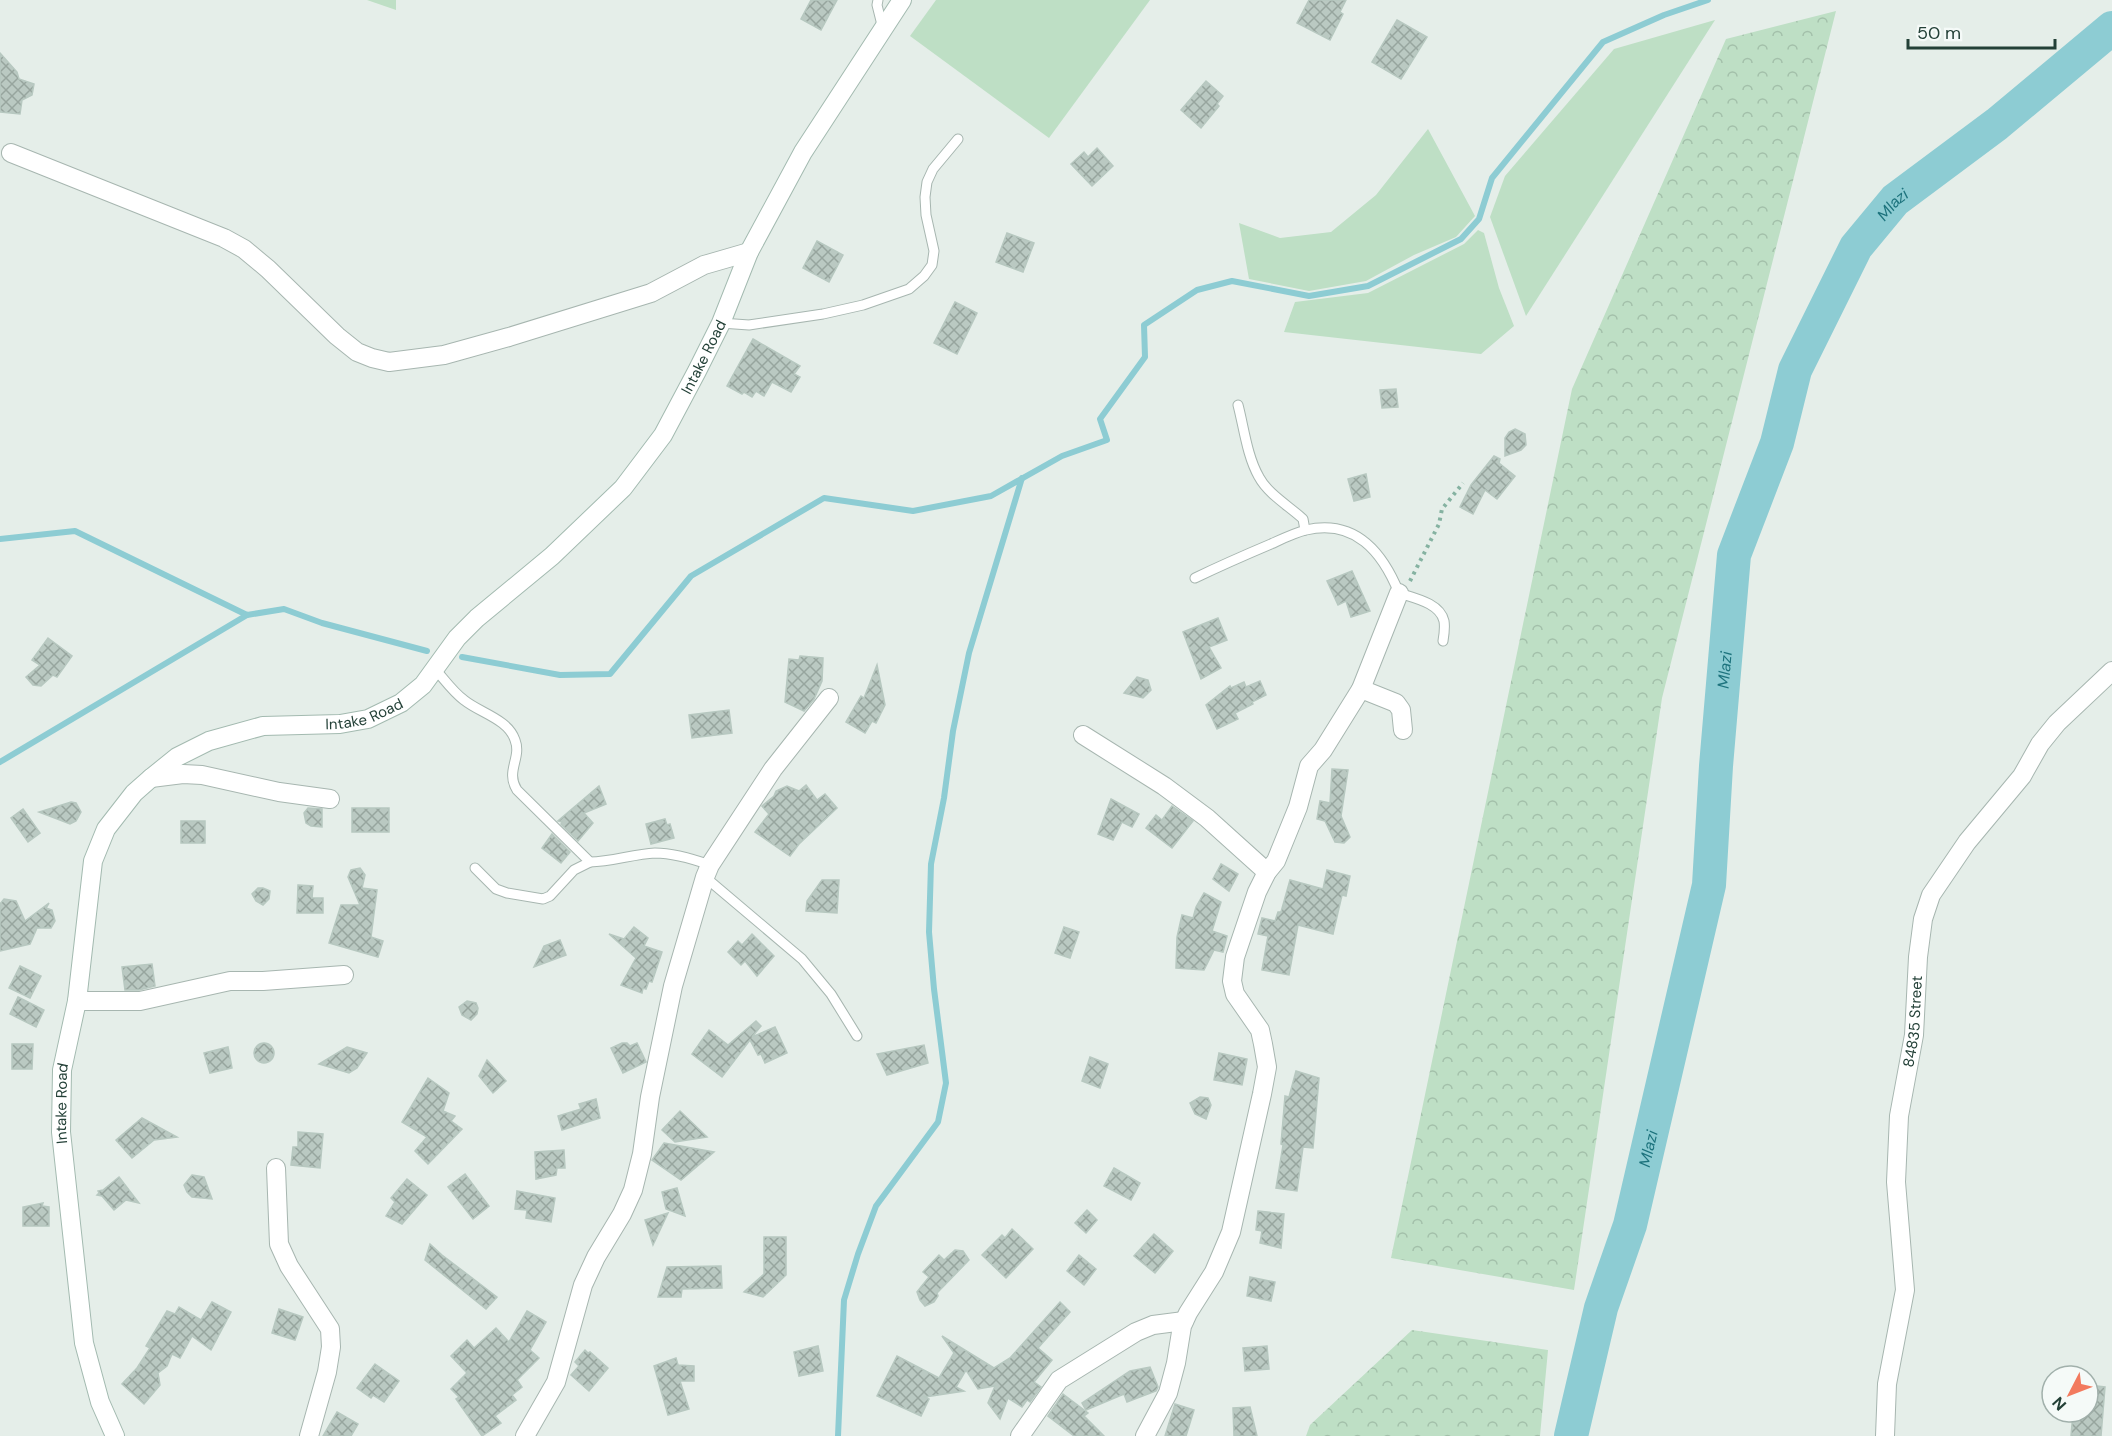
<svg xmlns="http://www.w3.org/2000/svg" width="2112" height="1436" viewBox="0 0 2112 1436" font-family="'DM Sans',sans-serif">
	<defs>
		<pattern id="forest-crowns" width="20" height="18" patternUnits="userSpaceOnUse" patternTransform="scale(1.5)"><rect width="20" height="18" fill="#bedfc5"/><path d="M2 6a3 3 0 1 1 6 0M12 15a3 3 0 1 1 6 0" fill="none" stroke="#a3c0aa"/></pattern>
		<pattern id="building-cross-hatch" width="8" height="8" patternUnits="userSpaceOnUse" patternTransform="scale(1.5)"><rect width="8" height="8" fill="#bac9c2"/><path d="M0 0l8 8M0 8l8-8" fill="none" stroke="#97a59e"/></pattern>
	</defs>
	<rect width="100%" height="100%" fill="#e5eee9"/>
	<!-- grass -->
	<g fill="#bedfc5">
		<polygon points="367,0 396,0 396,10"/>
		<polygon points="936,0 1150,0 1049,138 910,36"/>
		<polygon points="1715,20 1526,316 1490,217 1505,176 1614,49"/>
		<polygon points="1428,129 1475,216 1456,237 1414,255 1366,281 1309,291 1249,279 1239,223 1280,238 1331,232 1376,195"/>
		<polygon points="1478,230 1484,233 1499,288 1514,326 1481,354 1284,332 1295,302 1368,293 1464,244"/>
	</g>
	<!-- forest -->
	<g fill="url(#forest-crowns)">
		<polygon points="1836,11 1662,698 1574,1290 1391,1258 1572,389 1726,39"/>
		<polygon points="1412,1330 1548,1350 1540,1436 1306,1436 1310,1425"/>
	</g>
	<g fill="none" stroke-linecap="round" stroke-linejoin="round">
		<!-- stream -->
		<g stroke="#8dccd3" stroke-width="6">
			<polyline points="0,539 75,531 247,615 284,609 322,623 427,651"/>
			<polyline points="462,657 560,675 610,674 691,576 824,498 913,511 991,496 1062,456 1107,440 1100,419 1145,357 1144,325 1197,290 1232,281 1309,296 1368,286 1461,239 1479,219 1492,178 1603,42 1664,15 1708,0"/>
			<polyline points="0,762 247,615"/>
			<polyline points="838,1436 844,1300 858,1254 876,1206 938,1122 946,1083 934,989 929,932 931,864 944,798 953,731 969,653 1022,478"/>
		</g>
		<!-- river -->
		<path stroke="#8dccd3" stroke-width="34" id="s1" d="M1571,1436L1601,1308L1630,1225L1709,885L1716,766L1734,555L1777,443L1795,370L1856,247L1895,200L1997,124L2112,28"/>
	</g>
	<!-- building -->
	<g fill="url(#building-cross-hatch)" stroke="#b7c8c0" stroke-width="1.5">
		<polygon points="811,0 837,0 821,30 801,19"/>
		<polygon points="1309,0 1346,0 1340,12 1343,14 1330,40 1297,23"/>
		<polygon points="1397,20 1427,37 1401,79 1372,62"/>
		<polygon points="0,53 17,72 19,79 34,84 32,95 22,100 20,114 0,112"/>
		<polygon points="1206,81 1223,96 1217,104 1219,106 1201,128 1181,110"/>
		<polygon points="1097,148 1113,166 1092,186 1071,164 1084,152 1088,157"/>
		<polygon points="1007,233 1034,243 1023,272 996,262"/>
		<polygon points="817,241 843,255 829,282 803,268"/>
		<polygon points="955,302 977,313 957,354 934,343"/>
		<polygon points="753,339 800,366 794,374 800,377 791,392 772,382 764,396 756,391 752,397 744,392 742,394 727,386"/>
		<polygon points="1396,389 1398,407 1382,408 1380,390"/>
		<polygon points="1515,429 1525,434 1526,445 1521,450 1505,456 1505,438 1509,432"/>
		<polygon points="1494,456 1500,459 1499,463 1515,476 1497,499 1485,490 1473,514 1460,507 1471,485"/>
		<polygon points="1366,474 1370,497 1354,501 1348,479"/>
		<polygon points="1352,571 1370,611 1351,617 1346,601 1338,605 1327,581"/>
		<polygon points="1218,618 1227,640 1209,647 1221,668 1201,679 1183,632"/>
		<polygon points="48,638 72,656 57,677 53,675 41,686 33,685 26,677 40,665 32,660"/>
		<polygon points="800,656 823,658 822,681 814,699 804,711 785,702 789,659 799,660"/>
		<polygon points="877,665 885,705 876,723 872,721 865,733 846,722 861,696 864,698"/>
		<polygon points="1137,677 1148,680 1151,690 1143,698 1124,693"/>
		<polygon points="1260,681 1266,695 1252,702 1253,704 1235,713 1238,719 1217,729 1206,705 1230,686 1231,688 1244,682 1246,687"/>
		<polygon points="729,710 732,733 692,738 689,715"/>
		<polygon points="1332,769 1348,770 1341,816 1350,837 1344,843 1335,842 1325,821 1317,819 1320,801 1330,803"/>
		<polygon points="806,785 817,800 825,794 837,808 799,844 790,856 755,832 769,814 762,806 774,796 776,791 787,786 799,791"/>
		<polygon points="599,786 606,804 584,813 593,823 578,841 561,824 562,822 558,821"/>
		<polygon points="1111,799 1139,814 1132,827 1122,822 1113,840 1098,834"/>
		<polygon points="71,802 76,803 81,812 76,821 70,824 39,812"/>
		<polygon points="1172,806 1193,821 1172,848 1146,828 1156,815 1162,820"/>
		<polygon points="308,808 322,809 322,827 311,826 306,823 304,813"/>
		<rect x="352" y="808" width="37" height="24"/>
		<polygon points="23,809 40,833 28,842 11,818"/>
		<polygon points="665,819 667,825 670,824 674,838 651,844 646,824"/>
		<rect x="181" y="821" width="24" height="22"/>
		<polygon points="552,834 570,852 561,863 542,848"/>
		<polygon points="1221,864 1238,874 1229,891 1213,879"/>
		<polygon points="360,868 365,875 362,888 377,890 371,937 383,941 378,957 329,943 341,905 360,905 348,877 351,870"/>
		<polygon points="1327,870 1350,876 1346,896 1342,895 1333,934 1298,925 1289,975 1262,970 1268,936 1258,934 1262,918 1275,921 1278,912 1281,912 1290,880 1323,889"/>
		<polygon points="822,880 839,880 837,913 806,911 807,901"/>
		<polygon points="298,885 313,886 312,898 323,898 323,913 297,913"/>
		<polygon points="258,888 263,888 270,891 269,899 263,905 256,901 252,894"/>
		<polygon points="1204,893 1221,902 1212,931 1227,936 1223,952 1214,950 1204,970 1176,968 1177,937 1182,915 1193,918 1196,907"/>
		<polygon points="4,899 16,901 25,921 49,903 46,908 52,910 55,921 51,928 37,928 30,944 0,951 0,904"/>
		<polygon points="634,927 648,938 644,946 662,952 652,982 649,981 646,989 643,988 642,993 621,985 636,958 609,934 624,939"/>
		<polygon points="1064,927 1079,932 1070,958 1055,953"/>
		<polygon points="752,934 774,956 757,976 745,961 741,965 728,952 738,941 742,945"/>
		<polygon points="560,940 566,955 534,967 544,946"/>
		<polygon points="152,964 155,986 139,990 125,990 122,967"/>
		<polygon points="20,966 41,976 30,998 9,988"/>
		<polygon points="18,997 44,1010 36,1027 10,1014"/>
		<polygon points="467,1001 476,1003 478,1008 477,1014 471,1020 462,1015 459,1007"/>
		<polygon points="756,1021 761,1026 752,1037 775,1027 787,1053 765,1063 761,1054 758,1055 750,1040 722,1077 692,1054 709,1030 728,1045"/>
		<circle cx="264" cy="1053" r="10"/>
		<polygon points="622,1043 627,1043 630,1046 637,1043 646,1062 623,1073 611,1048"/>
		<polygon points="12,1044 33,1044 32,1069 12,1069"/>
		<polygon points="924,1045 928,1063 887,1075 877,1054"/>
		<polygon points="228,1047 232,1068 210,1073 204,1053"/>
		<polygon points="347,1047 367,1053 357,1068 349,1073 319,1064"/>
		<polygon points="1219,1053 1247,1059 1242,1085 1214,1080"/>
		<polygon points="1090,1057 1108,1064 1100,1088 1082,1081"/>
		<polygon points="487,1060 506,1081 493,1093 479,1076"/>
		<polygon points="1296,1071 1319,1078 1313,1148 1303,1147 1297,1191 1276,1188 1283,1145 1281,1144 1285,1096 1289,1097"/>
		<polygon points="428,1078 449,1093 443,1111 455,1116 451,1121 462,1129 428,1164 415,1151 427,1137 402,1122"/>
		<polygon points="1200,1097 1208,1098 1211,1105 1206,1119 1195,1114 1190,1103"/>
		<polygon points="596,1099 600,1118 562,1130 558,1116 581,1109 579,1104"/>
		<polygon points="680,1111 707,1137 675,1142 662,1130"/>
		<polygon points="142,1118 177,1137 154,1140 132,1158 116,1140"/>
		<polygon points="298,1132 323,1134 320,1168 291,1165 293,1147 298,1147"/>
		<polygon points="664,1143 714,1152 681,1180 652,1160"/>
		<polygon points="564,1150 565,1168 557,1168 556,1175 536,1179 535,1152"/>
		<polygon points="1114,1168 1140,1183 1131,1200 1104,1186"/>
		<polygon points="465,1174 489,1206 473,1219 448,1187"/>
		<polygon points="192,1175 204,1177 212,1199 192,1197 187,1192 184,1185"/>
		<polygon points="119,1177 139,1203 126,1200 114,1210 102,1196 97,1195 99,1193 98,1191 103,1190"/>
		<polygon points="407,1179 427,1195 402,1224 386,1216 395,1202 391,1198"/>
		<polygon points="677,1188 685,1216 666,1209 662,1192"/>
		<polygon points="517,1191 555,1198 551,1222 526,1218 527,1210 515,1209"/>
		<polygon points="43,1203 42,1206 49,1207 49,1226 23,1226 23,1207"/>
		<polygon points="1087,1210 1097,1220 1086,1233 1075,1223"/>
		<polygon points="1258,1211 1284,1214 1281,1248 1260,1243 1262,1231 1256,1230"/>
		<polygon points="668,1213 653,1245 645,1220"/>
		<polygon points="1012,1229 1033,1249 1006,1278 982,1255 1002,1235 1005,1238"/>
		<polygon points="1154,1234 1173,1251 1155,1273 1134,1256"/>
		<polygon points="764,1237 786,1237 786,1275 763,1297 744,1292 764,1274"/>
		<polygon points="430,1244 442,1255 497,1297 486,1309 425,1260"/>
		<polygon points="955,1250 963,1251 969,1260 937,1293 938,1296 934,1302 925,1306 920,1300 917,1292 929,1277 923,1272 939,1255 944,1260"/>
		<polygon points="1079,1255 1096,1269 1084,1285 1067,1271"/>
		<polygon points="721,1266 722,1288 682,1289 681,1297 658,1297 667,1267"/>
		<polygon points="1250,1277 1275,1282 1271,1301 1247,1296"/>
		<polygon points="212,1302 231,1312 211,1350 192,1336 180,1358 172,1354 167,1366 158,1373 160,1385 144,1404 122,1384 137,1368 150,1348 146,1346 167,1311 175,1314 179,1307 201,1320"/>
		<polygon points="1060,1302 1070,1312 1038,1348 1052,1360 1034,1382 1041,1387 1030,1402 1027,1400 1022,1407 1008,1398 1000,1419 988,1403 995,1386 978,1389 966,1370 956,1387 964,1391 925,1397 929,1399 921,1416 877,1396 897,1356 939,1378 954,1353 942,1336 994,1368 1010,1358"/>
		<polygon points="279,1309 303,1317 295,1340 272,1333"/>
		<polygon points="527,1311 546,1322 530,1350 539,1358 517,1380 522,1387 512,1395 516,1400 495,1416 501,1423 482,1436 456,1399 459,1397 451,1389 467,1373 451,1356 467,1340 474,1348 496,1328 509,1342"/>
		<polygon points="818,1346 823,1371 799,1376 794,1352"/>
		<polygon points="1267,1346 1269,1369 1245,1371 1243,1348"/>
		<polygon points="585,1350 588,1353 590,1352 608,1368 589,1391 571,1375 579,1366 575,1362"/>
		<polygon points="676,1358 678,1365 694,1366 694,1381 680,1381 689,1409 668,1415 654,1366"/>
		<polygon points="375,1364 399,1381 384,1402 373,1395 371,1398 357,1388"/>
		<polygon points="1150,1367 1158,1387 1156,1391 1127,1402 1124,1394 1086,1410 1082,1403 1130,1371"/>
		<polygon points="2088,1385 2105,1387 2101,1436 2071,1436 2073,1412 2088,1412"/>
		<polygon points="1063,1394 1088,1413 1084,1416 1104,1436 1074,1436 1048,1416"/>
		<polygon points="1175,1404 1194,1410 1186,1436 1165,1436"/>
		<polygon points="1250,1407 1257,1436 1234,1436 1233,1408"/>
		<polygon points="337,1412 358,1424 351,1436 323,1436"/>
	</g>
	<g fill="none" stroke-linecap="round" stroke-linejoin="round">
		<!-- lane casing -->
		<g stroke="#a7b6b0" stroke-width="11">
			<g id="lane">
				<polyline points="878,0 877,5 883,29"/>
				<polyline points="721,323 749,325 823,314 863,305 909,289 924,276 932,265 934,251 926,215 925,197 927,182 933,169 958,139"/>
				<path d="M1238,405C1244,428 1247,456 1259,477C1268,494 1289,506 1303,519L1305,530"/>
				<path d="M1195,578C1220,566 1245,555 1271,544C1282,539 1294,533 1306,530C1355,519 1382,551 1399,593C1414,598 1440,603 1444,621C1445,627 1444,635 1443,641"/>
				<path d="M435,669C444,679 453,692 464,700C480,713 508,719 515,740C522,758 505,771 517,790L590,862C612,862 633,854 655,853C674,853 693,859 710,865"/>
				<polyline points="475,868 496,889 507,893 543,899 550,896 574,870 590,862"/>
				<polyline points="705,877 802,959 831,994 857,1036"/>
			</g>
		</g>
		<!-- street casing -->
		<g stroke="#a7b6b0" stroke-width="20">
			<g id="street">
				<polyline points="11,153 224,238 244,249 268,269 337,336 357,352 372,358 389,362 444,355 509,337 651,293 704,265 749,252"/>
				<polyline points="1361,689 1396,703 1401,710 1403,730"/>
				<polyline points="1083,735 1164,786 1207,818 1267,872"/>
				<polyline points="151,778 183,774 202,775 279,792 330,799"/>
				<polyline points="77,1001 140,1001 230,981 263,981 344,975"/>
				<polyline points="276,1168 279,1244 289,1266 330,1329 331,1347 327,1372 309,1436"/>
				<polyline points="525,1436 556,1382 583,1285 596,1257 622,1214 633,1190 642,1154 650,1097 673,986 705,877 710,865 773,769 829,698"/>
				<polyline points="1020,1436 1059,1380 1136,1332 1153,1325 1184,1321"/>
				<polyline points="1145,1436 1168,1393 1176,1363 1182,1326 1188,1313 1214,1272 1231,1232 1262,1094 1267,1067 1263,1044 1260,1030 1235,994 1232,981 1235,957 1257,892 1267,872 1276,861 1298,807 1309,766 1323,750 1361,689 1399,593"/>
				<path id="s2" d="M1885,1436L1887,1384L1905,1290L1896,1182L1899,1116L1914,1035L1918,957L1923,919L1931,895L1967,842L2022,776L2040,744L2057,723L2112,671"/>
			</g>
		</g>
		<!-- secondary casing -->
		<g stroke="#a3bab0" stroke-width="20">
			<g id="secondary">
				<path id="s3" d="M115,1436L100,1402L84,1343L61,1132L62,1070L77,1001L93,861L106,829L134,793L151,778L177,757L209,741L263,726L340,724L368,719L401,703L423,685L457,638L477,618L552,556L623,488L663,435L697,371L721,323L749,252L803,152L902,0"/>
			</g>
		</g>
		<!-- path -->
		<polyline stroke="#85b2a1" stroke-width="4" stroke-dasharray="3 4.5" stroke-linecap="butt" points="1410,581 1439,524 1442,509 1463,483"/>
		<!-- lane -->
		<use href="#lane" stroke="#fff" stroke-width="9"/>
		<!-- street -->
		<use href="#street" stroke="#fff" stroke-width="18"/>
		<!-- secondary -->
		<use href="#secondary" stroke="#fff" stroke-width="18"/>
	</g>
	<g text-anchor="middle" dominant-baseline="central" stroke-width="4.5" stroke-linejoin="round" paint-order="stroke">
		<!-- street labels -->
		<g font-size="15" fill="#234037" stroke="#f5faf8">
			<text stroke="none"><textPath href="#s3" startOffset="1419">Intake Road</textPath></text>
			<text stroke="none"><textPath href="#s3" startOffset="915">Intake Road</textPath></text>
			<text stroke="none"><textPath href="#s2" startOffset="418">84835 Street</textPath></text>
			<text stroke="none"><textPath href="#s3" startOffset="339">Intake Road</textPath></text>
		</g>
		<!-- water labels -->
		<g font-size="16" font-style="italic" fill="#1d737d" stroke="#f5faf8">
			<text stroke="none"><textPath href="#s1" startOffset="1288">Mlazi</textPath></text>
			<text stroke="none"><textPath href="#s1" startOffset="784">Mlazi</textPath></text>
			<text stroke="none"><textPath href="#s1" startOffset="298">Mlazi</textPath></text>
		</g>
	</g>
	<!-- north arrow -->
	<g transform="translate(2070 1394) rotate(228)"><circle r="28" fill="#f5faf8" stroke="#a1b0ab" stroke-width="1.5"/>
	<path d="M0-4.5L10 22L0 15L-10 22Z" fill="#f27a5e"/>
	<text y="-9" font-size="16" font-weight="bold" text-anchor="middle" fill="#234037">N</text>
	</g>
	<!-- scale -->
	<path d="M1908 39v9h147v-9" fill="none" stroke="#234037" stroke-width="3"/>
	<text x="1917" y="39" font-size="18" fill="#234037" stroke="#f5faf8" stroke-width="4.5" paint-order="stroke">50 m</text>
</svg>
